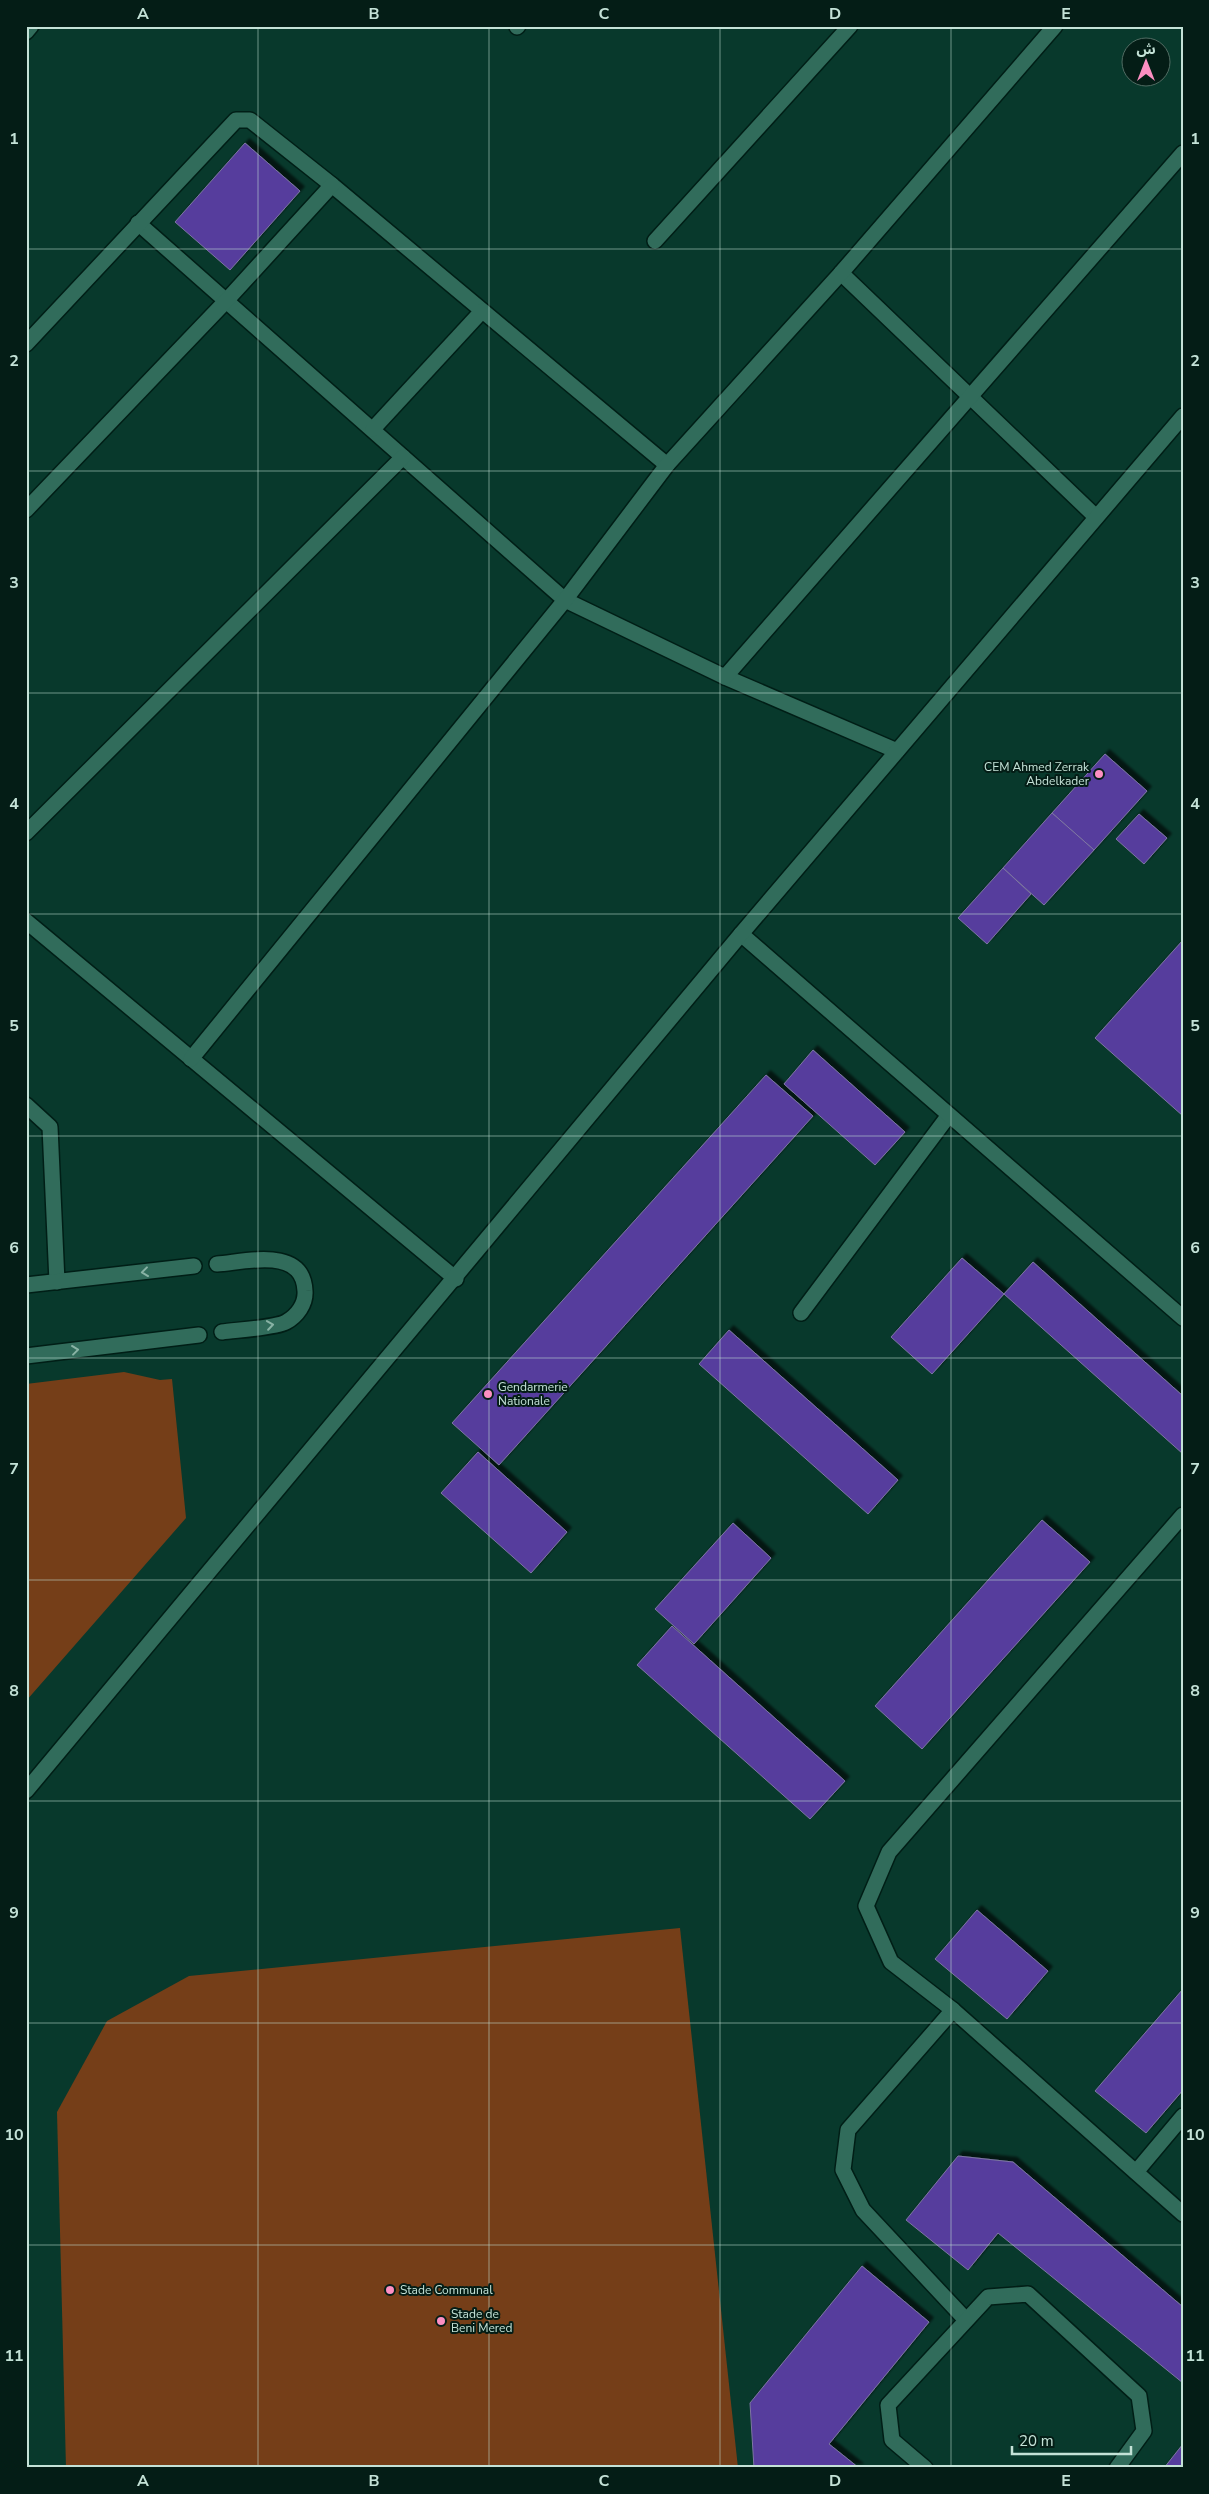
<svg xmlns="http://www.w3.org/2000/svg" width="1209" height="2494" viewBox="0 0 1209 2494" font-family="'Nunito Sans','Noto Sans Arabic',sans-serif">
	<defs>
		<filter id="shadow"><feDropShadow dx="4.5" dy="-4.5" stdDeviation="1" flood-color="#0009"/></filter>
	</defs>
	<rect width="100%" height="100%" fill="#08392c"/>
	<!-- green -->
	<g fill="#753e18">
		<polygon points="124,1372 160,1380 172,1379 186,1518 26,1701 26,1384"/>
		<polygon points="680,1928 738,2468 66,2468 57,2112 107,2021 189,1976"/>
	</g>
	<!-- building -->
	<g fill="#563c9d" stroke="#7e76a3" filter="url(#shadow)">
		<polygon points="245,143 300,191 230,270 175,222"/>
		<polygon points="1105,754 1147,791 1094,850 1052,813"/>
		<polygon points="1052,813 1094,850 1044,905 1003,868"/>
		<polygon points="1139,814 1167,838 1144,864 1116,839"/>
		<polygon points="1003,868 1031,894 987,944 958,918"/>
		<polygon points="1183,940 1183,1116 1095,1038"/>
		<polygon points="813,1050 905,1132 875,1165 784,1084"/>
		<polygon points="766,1075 813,1116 499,1465 452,1423"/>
		<polygon points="962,1258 1004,1294 932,1374 891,1337"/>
		<polygon points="1033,1262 1183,1396 1183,1454 1004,1294"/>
		<polygon points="729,1330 898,1480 868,1514 699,1364"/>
		<polygon points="478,1452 567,1532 531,1573 441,1493"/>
		<polygon points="1042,1520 1090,1562 922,1749 875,1706"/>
		<polygon points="733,1523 771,1558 694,1644 655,1609"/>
		<polygon points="672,1626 845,1781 810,1819 637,1665"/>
		<polygon points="977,1910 1048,1971 1007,2019 935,1959"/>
		<polygon points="1183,1989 1183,2090 1146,2133 1095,2091"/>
		<polygon points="958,2156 1013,2162 1183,2307 1183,2383 998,2233 968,2270 906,2220"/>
		<polygon points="862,2266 929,2322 829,2444 859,2468 754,2468 750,2403"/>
		<polygon points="1183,2444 1183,2468 1164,2468"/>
	</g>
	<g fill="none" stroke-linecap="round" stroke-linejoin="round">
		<!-- service casing -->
		<g stroke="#001e16" stroke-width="18">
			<g id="service">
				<polyline points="26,1105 50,1127 57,1282"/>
				<path d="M217,1264C246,1262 303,1246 305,1291C306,1304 297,1316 286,1322C275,1328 236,1330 222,1332"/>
				<polyline points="26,1285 194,1266"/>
				<polyline points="801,1313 949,1115"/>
				<polyline points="26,1356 199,1335"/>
				<polyline points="953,2010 848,2130 843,2170 863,2210 966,2320"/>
				<polyline points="925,2468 892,2440 888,2405 988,2297 1028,2294 1139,2396 1144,2431 1117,2468"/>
			</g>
		</g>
		<!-- minor casing -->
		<g stroke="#001e16" stroke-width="18">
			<g id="minor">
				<polyline points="517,27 518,26"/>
				<polyline points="26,32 31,26"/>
				<polyline points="138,223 565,600 725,677 897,751"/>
				<polyline points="655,241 850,26"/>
				<polyline points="841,273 1096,517"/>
				<polyline points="26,344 236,120 250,120 332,185 667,465"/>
				<polyline points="373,429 482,311"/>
				<polyline points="26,510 226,301 332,185"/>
				<polyline points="725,677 1183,153"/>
				<polyline points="26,833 403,457"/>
				<polyline points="26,921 456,1279"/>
				<polyline points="741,934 1183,1318"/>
				<polyline points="191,1059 565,600 667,465 841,273 1055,26"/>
				<polyline points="1183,1515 889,1852 866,1906 891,1962 953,2010 1183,2214"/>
				<polyline points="1136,2172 1183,2116"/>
			</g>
		</g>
		<!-- tertiary casing -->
		<g stroke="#001e16" stroke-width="18">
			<polyline id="tertiary" points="26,1791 741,934 1183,416"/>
		</g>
		<!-- service -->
		<use href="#service" stroke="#316c5b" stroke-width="15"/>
		<!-- minor -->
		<use href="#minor" stroke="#316c5b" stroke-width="15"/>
		<!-- tertiary -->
		<use href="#tertiary" stroke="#316c5b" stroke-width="15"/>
	</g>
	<!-- one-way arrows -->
	<defs><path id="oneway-chevron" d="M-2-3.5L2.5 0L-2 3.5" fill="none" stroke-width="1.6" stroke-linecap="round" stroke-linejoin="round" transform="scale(1.25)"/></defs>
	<g stroke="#89b3a5">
		<use href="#oneway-chevron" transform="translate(145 1272) rotate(173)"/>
		<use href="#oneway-chevron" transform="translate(270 1325) rotate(-8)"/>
		<use href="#oneway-chevron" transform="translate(75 1350) rotate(-7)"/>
	</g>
	<!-- grid -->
	<path fill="none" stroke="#c4e2d7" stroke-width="1" stroke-opacity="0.55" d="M258,26V2468M489,26V2468M720,26V2468M951,26V2468M26,249H1183M26,471H1183M26,693H1183M26,914H1183M26,1136H1183M26,1358H1183M26,1580H1183M26,1801H1183M26,2023H1183M26,2245H1183"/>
	<!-- markers -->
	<g fill="#fc8fc2" stroke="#041d16" stroke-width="2">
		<circle cx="1099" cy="774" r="5"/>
		<circle cx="488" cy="1394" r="5"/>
		<circle cx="390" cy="2290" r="5"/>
		<circle cx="441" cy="2321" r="5"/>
	</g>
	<g text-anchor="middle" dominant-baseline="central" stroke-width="4" stroke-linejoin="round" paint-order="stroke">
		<!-- poi labels -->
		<g font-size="12" fill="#c4e2d7" stroke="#041d16" text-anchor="start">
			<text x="1089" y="767" text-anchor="end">CEM Ahmed Zerrak<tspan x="1089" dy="14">Abdelkader</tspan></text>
			<text x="498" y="1387">Gendarmerie<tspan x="498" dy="14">Nationale</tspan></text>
			<text x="400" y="2290">Stade Communal</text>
			<text x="451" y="2314">Stade de<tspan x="451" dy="14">Beni Mered</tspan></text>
		</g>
	</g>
	<!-- border -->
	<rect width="1209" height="2494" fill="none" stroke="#041d16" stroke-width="55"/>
	<!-- north arrow -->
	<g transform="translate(1146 62)"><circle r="24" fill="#041d16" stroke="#516c63"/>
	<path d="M0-4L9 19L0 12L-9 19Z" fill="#fc8fc2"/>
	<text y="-8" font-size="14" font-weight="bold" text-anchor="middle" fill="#c4e2d7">ش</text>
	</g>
	<!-- scale -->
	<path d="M1012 2446v8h119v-8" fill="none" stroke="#c4e2d7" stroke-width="2.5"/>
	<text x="1019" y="2446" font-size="15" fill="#c4e2d7" stroke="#041d16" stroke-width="4" paint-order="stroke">20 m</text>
	<rect x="28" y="28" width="1154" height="2438" fill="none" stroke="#c4e2d7" stroke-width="2"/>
	<g font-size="16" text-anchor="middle" font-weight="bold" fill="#c4e2d7">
		<text x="143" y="19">A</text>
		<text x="374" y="19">B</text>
		<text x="604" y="19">C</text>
		<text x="835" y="19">D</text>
		<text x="1066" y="19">E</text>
		<text x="14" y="144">1</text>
		<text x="1195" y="144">1</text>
		<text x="14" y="366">2</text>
		<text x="1195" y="366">2</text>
		<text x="14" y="588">3</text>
		<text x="1195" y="588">3</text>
		<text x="14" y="809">4</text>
		<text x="1195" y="809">4</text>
		<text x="14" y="1031">5</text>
		<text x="1195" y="1031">5</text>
		<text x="14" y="1253">6</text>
		<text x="1195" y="1253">6</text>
		<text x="14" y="1474">7</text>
		<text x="1195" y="1474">7</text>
		<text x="14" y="1696">8</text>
		<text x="1195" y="1696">8</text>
		<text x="14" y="1918">9</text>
		<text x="1195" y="1918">9</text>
		<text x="14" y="2140">10</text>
		<text x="1195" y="2140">10</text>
		<text x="14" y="2361">11</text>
		<text x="1195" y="2361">11</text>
		<text x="143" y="2486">A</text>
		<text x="374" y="2486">B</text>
		<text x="604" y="2486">C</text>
		<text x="835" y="2486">D</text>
		<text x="1066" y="2486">E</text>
	</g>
</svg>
